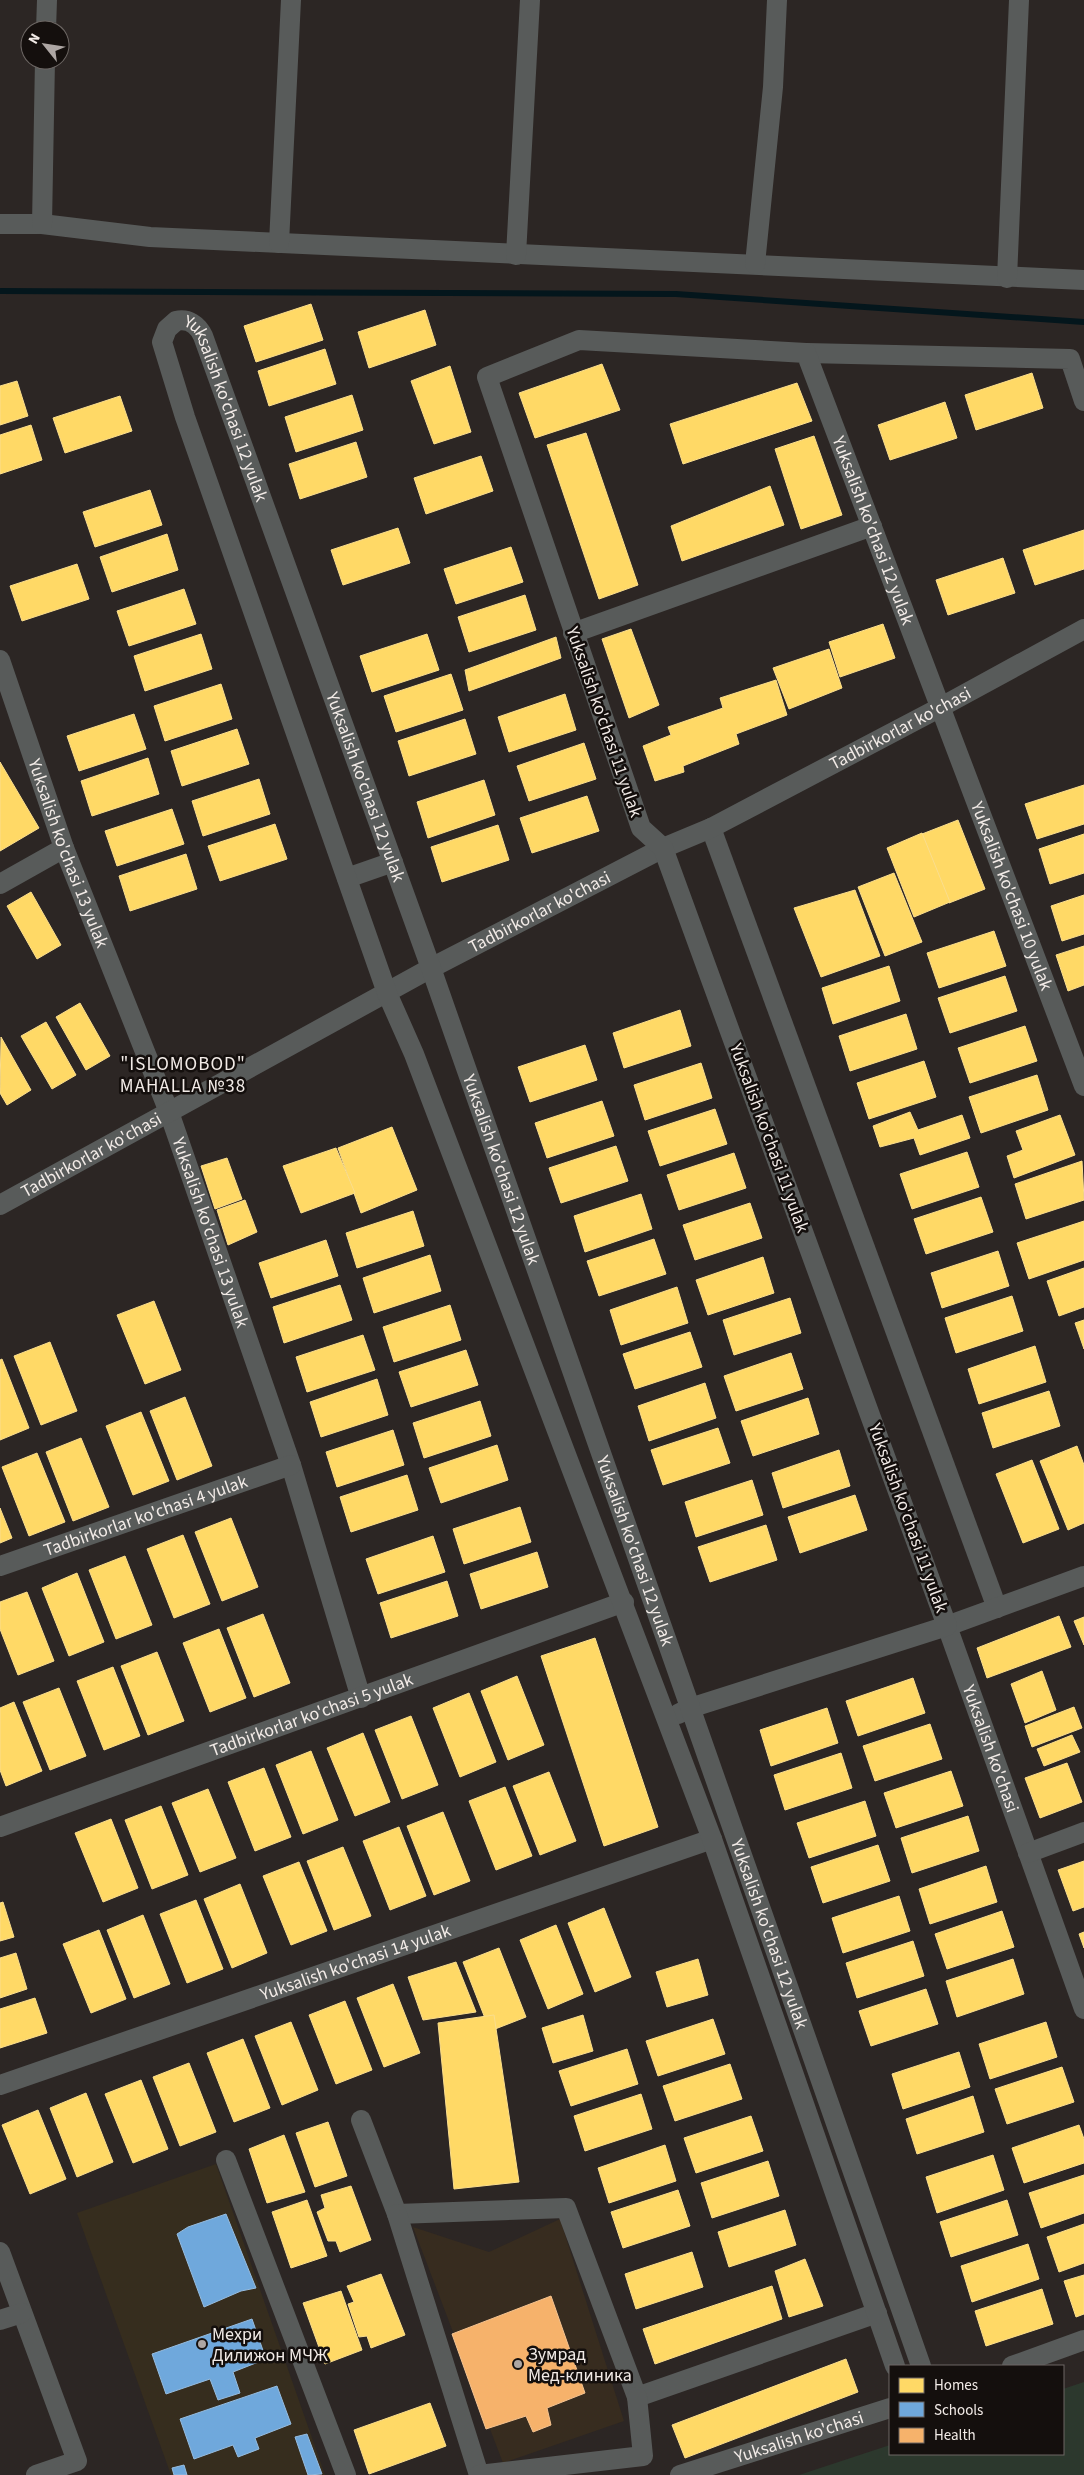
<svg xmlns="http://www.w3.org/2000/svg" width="1084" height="2475" viewBox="0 0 1084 2475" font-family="'Source Sans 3',sans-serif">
	<rect width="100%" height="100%" fill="#2c2624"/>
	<!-- education -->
	<polygon fill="#362d1e" points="216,2164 325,2475 171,2475 77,2213"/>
	<!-- medical -->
	<polygon fill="#372c1f" points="560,2219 624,2421 503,2463 413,2227 489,2252"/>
	<!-- green -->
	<polygon fill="#2c382d" points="1084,2382 1084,2475 799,2475 890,2445 890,2454 1063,2454 1063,2389"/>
	<!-- homes -->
	<g fill="#ffd966" stroke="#fbde8d">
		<polygon points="311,304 323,340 256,362 244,326"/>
		<polygon points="425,310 436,345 369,368 358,332"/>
		<polygon points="325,349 336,384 269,406 258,371"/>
		<polygon points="602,364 620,410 535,438 519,393"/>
		<polygon points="450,366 471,432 434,444 411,381"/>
		<polygon points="1032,373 1043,408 976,430 965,395"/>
		<polygon points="17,381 28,416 0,425 0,386"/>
		<polygon points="797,383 812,421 683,464 670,424"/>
		<polygon points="352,395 363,430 296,452 285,417"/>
		<polygon points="120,396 132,431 65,453 53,418"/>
		<polygon points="945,402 957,438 890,460 878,425"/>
		<polygon points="31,425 42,460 0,474 0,435"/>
		<polygon points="586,433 638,585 599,599 547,445"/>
		<polygon points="814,436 842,515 801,529 775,449"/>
		<polygon points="356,442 367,477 300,499 289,464"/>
		<polygon points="481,456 493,491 426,514 414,478"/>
		<polygon points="770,486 784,525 682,561 671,526"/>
		<polygon points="150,490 162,525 95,547 83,512"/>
		<polygon points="398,528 410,563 343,585 331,550"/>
		<polygon points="1084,530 1084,569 1035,585 1023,550"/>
		<polygon points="167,534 178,570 112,592 100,557"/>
		<polygon points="511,547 523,582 456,604 444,569"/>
		<polygon points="1003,558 1015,593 948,615 936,580"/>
		<polygon points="77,564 89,599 22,621 10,586"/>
		<polygon points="184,589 196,624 129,646 117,611"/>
		<polygon points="525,595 536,630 469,652 458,617"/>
		<polygon points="883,624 895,658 840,677 829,642"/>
		<polygon points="631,629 659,705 629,718 602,639"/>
		<polygon points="201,634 212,669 145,691 134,656"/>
		<polygon points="427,634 439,670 372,692 360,656"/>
		<polygon points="556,637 561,658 469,691 465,670"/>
		<polygon points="829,649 842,688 789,709 773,668"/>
		<polygon points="451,674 463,710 396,732 384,696"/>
		<polygon points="776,680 787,715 736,734 739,744 683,766 684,772 655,781 643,746 671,735 668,727 723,708 720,698"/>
		<polygon points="221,684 232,719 165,741 154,706"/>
		<polygon points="565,694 576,730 509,752 498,717"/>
		<polygon points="134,714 146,749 79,771 67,736"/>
		<polygon points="465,719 476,754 409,776 398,741"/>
		<polygon points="237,729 249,764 182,786 171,751"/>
		<polygon points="584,743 596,779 529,801 517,766"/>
		<polygon points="148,758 159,794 92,816 81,781"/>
		<polygon points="0,762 39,828 0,851"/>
		<polygon points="259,779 270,814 203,836 192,801"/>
		<polygon points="484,780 495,815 428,838 417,802"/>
		<polygon points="1084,785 1084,824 1037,839 1025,804"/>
		<polygon points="587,796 599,831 532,853 520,818"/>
		<polygon points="172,809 184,844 117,866 105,831"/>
		<polygon points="958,820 985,889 949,903 922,834"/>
		<polygon points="275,824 287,859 220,881 208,846"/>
		<polygon points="498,825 509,860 442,882 431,847"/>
		<polygon points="922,833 950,902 914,917 887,848"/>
		<polygon points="1084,834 1084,873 1050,884 1039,849"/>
		<polygon points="186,854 197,889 130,911 119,876"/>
		<polygon points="894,873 922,942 885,956 858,887"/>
		<polygon points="855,890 880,956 821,977 794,908"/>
		<polygon points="31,892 61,945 37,959 7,906"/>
		<polygon points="1084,895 1084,934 1062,941 1051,906"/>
		<polygon points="994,931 1006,966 939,988 927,953"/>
		<polygon points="1084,946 1084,985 1068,991 1056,955"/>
		<polygon points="889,966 900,1001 833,1024 822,988"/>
		<polygon points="1005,976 1017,1011 950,1033 938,998"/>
		<polygon points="80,1003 110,1056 86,1070 56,1017"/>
		<polygon points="680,1010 691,1046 624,1068 613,1033"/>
		<polygon points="906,1014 917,1049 850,1071 839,1036"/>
		<polygon points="46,1022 76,1075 52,1089 21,1036"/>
		<polygon points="1025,1026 1037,1061 970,1083 958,1048"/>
		<polygon points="1,1037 31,1090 7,1105 0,1093"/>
		<polygon points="585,1045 597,1080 530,1102 518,1067"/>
		<polygon points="924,1061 936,1097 869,1119 857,1083"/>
		<polygon points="701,1063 712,1098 645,1120 634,1085"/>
		<polygon points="1037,1075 1048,1110 981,1133 969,1097"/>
		<polygon points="602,1101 614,1136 547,1158 535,1123"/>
		<polygon points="715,1109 727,1144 660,1166 648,1131"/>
		<polygon points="910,1112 918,1130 962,1115 970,1138 920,1155 914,1138 880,1147 873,1126"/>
		<polygon points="1060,1115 1075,1155 1014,1178 1007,1156 1023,1150 1016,1131"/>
		<polygon points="392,1127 417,1190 361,1213 338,1148"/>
		<polygon points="616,1146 628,1181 561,1203 549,1168"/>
		<polygon points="336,1148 355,1193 301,1213 283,1166"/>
		<polygon points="967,1152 979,1187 912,1209 900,1174"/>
		<polygon points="734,1153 746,1188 679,1210 667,1175"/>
		<polygon points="227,1158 242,1199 215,1209 201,1166"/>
		<polygon points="1082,1161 1084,1200 1026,1219 1015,1184"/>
		<polygon points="641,1194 652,1229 585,1252 574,1216"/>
		<polygon points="981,1197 993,1232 926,1254 914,1219"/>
		<polygon points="245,1200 257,1232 228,1245 217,1210"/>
		<polygon points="750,1203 762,1238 695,1260 683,1225"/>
		<polygon points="413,1211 424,1246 357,1268 346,1233"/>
		<polygon points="1084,1221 1084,1260 1029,1279 1017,1243"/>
		<polygon points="654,1239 666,1274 599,1296 587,1261"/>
		<polygon points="326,1240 338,1276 271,1298 259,1263"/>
		<polygon points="998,1251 1009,1286 942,1308 931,1273"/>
		<polygon points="430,1255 441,1291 374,1313 363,1278"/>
		<polygon points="763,1257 774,1293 708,1315 696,1280"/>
		<polygon points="1084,1268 1084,1307 1059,1316 1047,1281"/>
		<polygon points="340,1285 352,1320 284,1343 273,1307"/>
		<polygon points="677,1287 688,1323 621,1345 610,1310"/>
		<polygon points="1012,1296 1023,1331 956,1353 945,1318"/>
		<polygon points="790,1298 801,1333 734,1355 723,1320"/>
		<polygon points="154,1301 181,1370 145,1384 117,1315"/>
		<polygon points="450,1305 461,1340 394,1362 383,1327"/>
		<polygon points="1084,1320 1084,1349 1075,1323"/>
		<polygon points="690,1332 702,1367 635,1389 623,1354"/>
		<polygon points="363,1335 375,1370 307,1392 296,1357"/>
		<polygon points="50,1342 77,1411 41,1425 14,1356"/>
		<polygon points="1035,1346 1046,1382 979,1404 968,1369"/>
		<polygon points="466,1350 478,1385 411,1407 399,1372"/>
		<polygon points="791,1353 803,1389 736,1411 724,1376"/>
		<polygon points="2,1359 29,1428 0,1440 0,1360"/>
		<polygon points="377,1379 388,1415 321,1437 310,1402"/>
		<polygon points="705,1383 716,1418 649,1441 638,1406"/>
		<polygon points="1049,1391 1060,1426 993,1448 982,1413"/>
		<polygon points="185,1397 212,1466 177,1480 150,1411"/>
		<polygon points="808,1398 819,1434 753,1456 741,1421"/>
		<polygon points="480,1401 491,1436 424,1458 413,1423"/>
		<polygon points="141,1412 169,1481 133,1495 106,1426"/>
		<polygon points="718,1428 730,1463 663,1485 651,1450"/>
		<polygon points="393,1430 404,1465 337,1487 326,1452"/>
		<polygon points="81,1438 109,1507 73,1521 46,1452"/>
		<polygon points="497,1445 508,1480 441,1503 429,1468"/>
		<polygon points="1077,1446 1084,1465 1084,1523 1068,1530 1040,1461"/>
		<polygon points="839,1450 850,1486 783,1508 772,1473"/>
		<polygon points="37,1453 65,1522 29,1536 2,1467"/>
		<polygon points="1032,1460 1059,1529 1023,1543 996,1474"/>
		<polygon points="407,1475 418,1510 351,1532 340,1497"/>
		<polygon points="752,1480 763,1515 696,1537 685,1502"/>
		<polygon points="855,1495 867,1530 800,1553 788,1517"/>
		<polygon points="520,1507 531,1542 464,1564 453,1529"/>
		<polygon points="0,1508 12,1538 0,1543"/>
		<polygon points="231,1518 258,1587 222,1601 195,1532"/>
		<polygon points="766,1525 777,1560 710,1582 698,1547"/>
		<polygon points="183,1535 210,1604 174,1618 147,1549"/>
		<polygon points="433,1536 445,1572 378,1594 366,1559"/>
		<polygon points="537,1552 548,1587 481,1609 470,1574"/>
		<polygon points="125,1556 152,1625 116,1639 89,1570"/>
		<polygon points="77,1573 104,1642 69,1656 42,1588"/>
		<polygon points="447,1581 458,1616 391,1638 380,1603"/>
		<polygon points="27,1592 54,1661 18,1675 0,1629 0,1602"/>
		<polygon points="263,1614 290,1683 254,1697 227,1628"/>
		<polygon points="1059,1616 1071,1647 987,1678 977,1648"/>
		<polygon points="1084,1617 1084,1645 1074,1621"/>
		<polygon points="219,1629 246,1698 210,1712 183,1643"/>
		<polygon points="595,1638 658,1827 604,1846 541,1656"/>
		<polygon points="157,1652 184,1721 148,1735 121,1666"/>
		<polygon points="113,1667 140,1736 104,1750 77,1681"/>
		<polygon points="1042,1671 1056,1710 1025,1723 1011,1684"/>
		<polygon points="517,1676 544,1745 508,1760 481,1691"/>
		<polygon points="913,1678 925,1713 858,1736 846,1701"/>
		<polygon points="59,1688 86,1756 50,1770 23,1702"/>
		<polygon points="469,1693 496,1762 460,1777 433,1708"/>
		<polygon points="14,1702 42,1771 6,1786 0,1770 0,1708"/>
		<polygon points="1074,1707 1082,1728 1032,1747 1025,1726"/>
		<polygon points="827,1708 838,1743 771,1766 760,1730"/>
		<polygon points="411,1716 438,1785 402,1799 375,1730"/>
		<polygon points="930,1724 942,1759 875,1781 863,1746"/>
		<polygon points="363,1733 390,1802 355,1816 327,1748"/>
		<polygon points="1072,1735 1080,1752 1044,1766 1037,1749"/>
		<polygon points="311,1751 338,1820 303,1834 276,1765"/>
		<polygon points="841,1753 852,1788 785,1810 774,1775"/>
		<polygon points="1067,1763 1082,1802 1040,1818 1025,1778"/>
		<polygon points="264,1768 291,1837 255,1851 228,1782"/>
		<polygon points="951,1771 963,1806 896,1828 884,1793"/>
		<polygon points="549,1772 576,1841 540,1855 513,1786"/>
		<polygon points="505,1787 532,1856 496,1870 469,1801"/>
		<polygon points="208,1789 236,1858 200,1872 172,1803"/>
		<polygon points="865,1801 876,1836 809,1858 797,1823"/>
		<polygon points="161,1806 188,1875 152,1889 125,1820"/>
		<polygon points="443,1812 470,1881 434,1895 407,1826"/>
		<polygon points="968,1816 979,1851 912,1873 901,1838"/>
		<polygon points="111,1819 138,1888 103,1902 75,1833"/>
		<polygon points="399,1827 426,1896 390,1910 363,1841"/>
		<polygon points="878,1845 890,1881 823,1903 811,1867"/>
		<polygon points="343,1847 371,1916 334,1930 307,1861"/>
		<polygon points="1084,1861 1084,1907 1073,1911 1058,1870"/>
		<polygon points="299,1862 327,1931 291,1945 263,1876"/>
		<polygon points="986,1866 997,1902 930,1924 919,1889"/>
		<polygon points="240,1884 267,1953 232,1968 204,1899"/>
		<polygon points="899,1896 910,1931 843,1953 832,1918"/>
		<polygon points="196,1900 223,1969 187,1983 160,1914"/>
		<polygon points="3,1902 14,1937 0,1941 0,1903"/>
		<polygon points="604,1908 631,1977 595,1992 568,1923"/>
		<polygon points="1002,1911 1014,1947 947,1969 935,1934"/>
		<polygon points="143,1915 170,1984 134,1998 107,1930"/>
		<polygon points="556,1925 583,1994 548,2009 520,1940"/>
		<polygon points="99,1930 126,1999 91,2013 63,1944"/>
		<polygon points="1084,1932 1084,1948 1079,1934"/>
		<polygon points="913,1941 924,1976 857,1998 846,1963"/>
		<polygon points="499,1948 526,2017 490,2031 463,1962"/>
		<polygon points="16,1953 27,1989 0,1998 0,1958"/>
		<polygon points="698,1959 708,1995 667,2007 656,1972"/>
		<polygon points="1013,1959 1024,1994 957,2017 946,1981"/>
		<polygon points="456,1962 476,2012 423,2020 408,1977"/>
		<polygon points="393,1984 420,2053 384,2067 357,1998"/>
		<polygon points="926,1989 938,2024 871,2046 859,2011"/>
		<polygon points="35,1998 47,2033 0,2048 0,2009"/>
		<polygon points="345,2001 372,2070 336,2084 309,2015"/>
		<polygon points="494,2015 519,2182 454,2189 438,2023"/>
		<polygon points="583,2015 593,2051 553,2063 542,2028"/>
		<polygon points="713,2019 725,2054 658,2076 646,2041"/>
		<polygon points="291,2022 318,2090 282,2105 255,2036"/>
		<polygon points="1046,2022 1057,2057 990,2079 979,2044"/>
		<polygon points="243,2039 270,2108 234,2122 207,2053"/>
		<polygon points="627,2049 638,2084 571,2106 559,2071"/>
		<polygon points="959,2052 970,2087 903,2109 892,2074"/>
		<polygon points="189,2063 216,2132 180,2146 153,2077"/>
		<polygon points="730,2064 742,2099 675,2121 663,2086"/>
		<polygon points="1062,2067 1074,2102 1007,2124 995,2089"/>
		<polygon points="141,2080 168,2149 133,2163 105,2094"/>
		<polygon points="86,2093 113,2162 77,2177 50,2108"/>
		<polygon points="641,2094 652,2129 585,2151 574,2116"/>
		<polygon points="973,2096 984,2132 917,2154 906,2119"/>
		<polygon points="38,2110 66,2179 30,2194 2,2125"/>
		<polygon points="751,2116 763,2151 696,2173 684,2138"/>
		<polygon points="328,2122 347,2176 315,2187 296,2133"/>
		<polygon points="1079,2125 1084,2139 1084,2163 1024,2183 1012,2148"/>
		<polygon points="284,2135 305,2192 267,2203 249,2149"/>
		<polygon points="665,2145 676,2181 609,2203 598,2168"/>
		<polygon points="993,2155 1004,2190 937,2213 926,2177"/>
		<polygon points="768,2161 779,2196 712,2218 701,2183"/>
		<polygon points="1084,2175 1084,2213 1041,2228 1029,2193"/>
		<polygon points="351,2186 371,2240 340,2252 336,2241 328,2241 317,2212 325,2208 321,2195"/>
		<polygon points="678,2190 690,2226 623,2248 611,2212"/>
		<polygon points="307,2200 327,2256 291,2268 272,2212"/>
		<polygon points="1007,2200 1018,2235 951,2257 940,2222"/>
		<polygon points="785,2210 796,2245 729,2267 718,2232"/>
		<polygon points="1084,2224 1084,2263 1059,2272 1047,2237"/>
		<polygon points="1028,2244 1039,2279 972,2302 961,2266"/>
		<polygon points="692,2252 703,2287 636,2309 625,2274"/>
		<polygon points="805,2259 823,2306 789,2317 775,2271"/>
		<polygon points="381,2274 405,2335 371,2348 367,2336 359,2337 348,2304 354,2302 347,2286"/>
		<polygon points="1084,2275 1084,2314 1076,2317 1064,2281"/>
		<polygon points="772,2286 782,2319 655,2364 643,2329"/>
		<polygon points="1042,2289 1053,2324 986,2346 975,2311"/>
		<polygon points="341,2291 362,2350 325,2364 303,2303"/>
		<polygon points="846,2359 858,2392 685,2458 672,2425"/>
		<polygon points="430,2403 446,2446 369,2474 354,2430"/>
	</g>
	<!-- schools -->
	<g fill="#6fa8dc" stroke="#96bcdf">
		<polygon points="226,2214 256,2288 241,2291 204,2307 177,2234 188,2227"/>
		<polygon points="252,2319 266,2359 233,2372 240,2393 218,2400 210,2379 166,2394 152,2354"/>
		<polygon points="277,2386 291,2424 255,2438 259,2449 238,2457 233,2445 194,2459 180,2419"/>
		<polygon points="307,2434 322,2474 308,2475 295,2437"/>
		<polygon points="184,2465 187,2475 174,2475 172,2468"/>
	</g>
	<!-- health -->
	<polygon fill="#f6b26b" stroke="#f5c390" points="551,2296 585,2393 547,2408 551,2425 533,2432 526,2416 486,2429 452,2334"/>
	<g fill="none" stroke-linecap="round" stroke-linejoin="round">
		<!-- stream -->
		<polyline stroke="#04161c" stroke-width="6" points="0,291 676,294 1084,322"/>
		<!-- minor -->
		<g stroke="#585b5a" stroke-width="20">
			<polyline points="46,30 47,0"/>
			<polyline points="0,224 42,224 150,237 1084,280"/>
			<polyline points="42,224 45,60"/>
			<polyline points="279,243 291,0"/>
			<polyline points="516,255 530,0"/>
			<polyline points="755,264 773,87 777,0"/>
			<polyline points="1007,278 1019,0"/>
			<polyline points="806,353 1070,359 1084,401"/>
			<polyline points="573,633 872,526"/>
			<path id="s1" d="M0,660L64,848L169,1112L291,1465L361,1698"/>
			<polyline points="711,828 997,1608"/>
			<polyline points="347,878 393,862"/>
			<polyline points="0,884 64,848"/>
			<path id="s2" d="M0,1205L431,968L663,848L711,828L941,707L1084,629"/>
			<path id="s3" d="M0,1566L291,1465"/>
			<path id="s4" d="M1084,1576L947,1626L1084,2009"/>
			<path id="s5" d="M678,1714L690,1708L947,1626L663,848L641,828L487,377L579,340L806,353L1084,1086"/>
			<path id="s6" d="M0,1827L624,1602"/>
			<polyline points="1028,1853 1084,1832"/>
			<path id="s7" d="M0,2085L712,1839"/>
			<polyline points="361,2120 397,2214 566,2208 637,2397 877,2313"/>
			<polyline points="226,2160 346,2475"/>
			<polyline points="397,2214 479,2475"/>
			<polyline points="0,2252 77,2461 36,2475"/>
			<polyline points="0,2320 22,2313"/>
			<path id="s8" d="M895,2366L712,1839L414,1054L387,993L185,417L162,342L167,329L176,321C188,318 198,325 203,336L431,968L921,2366"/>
			<polyline points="1012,2366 1084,2340"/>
			<polyline points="479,2475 643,2456 637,2397"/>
			<path id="s9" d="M680,2475L890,2408"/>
		</g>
	</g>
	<!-- markers -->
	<g fill="#ada6a3" stroke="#140f0d" stroke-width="2">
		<circle cx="202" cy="2344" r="5"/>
		<circle cx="518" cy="2364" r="5"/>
	</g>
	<g text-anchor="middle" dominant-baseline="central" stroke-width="5" stroke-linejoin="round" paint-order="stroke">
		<!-- street labels -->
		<g font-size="18" fill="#f2ebe7" stroke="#140f0d">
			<text stroke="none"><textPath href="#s8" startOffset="2288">Yuksalish ko'chasi 12 yulak</textPath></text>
			<text stroke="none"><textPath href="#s5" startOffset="2134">Yuksalish ko'chasi 12 yulak</textPath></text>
			<text transform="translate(604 722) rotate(71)">Yuksalish ko'chasi 11 yulak</text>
			<text stroke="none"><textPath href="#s2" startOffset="1019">Tadbirkorlar ko'chasi</textPath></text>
			<text stroke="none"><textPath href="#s8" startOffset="2692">Yuksalish ko'chasi 12 yulak</textPath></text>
			<text stroke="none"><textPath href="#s1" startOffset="205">Yuksalish ko'chasi 13 yulak</textPath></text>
			<text stroke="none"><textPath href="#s5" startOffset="2525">Yuksalish ko'chasi 10 yulak</textPath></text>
			<text stroke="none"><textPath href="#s2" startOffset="614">Tadbirkorlar ko'chasi</textPath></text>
			<text transform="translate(769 1138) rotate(70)">Yuksalish ko'chasi 11 yulak</text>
			<text stroke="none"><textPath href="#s2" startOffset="104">Tadbirkorlar ko'chasi</textPath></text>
			<text stroke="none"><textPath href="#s8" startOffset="3098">Yuksalish ko'chasi 12 yulak</textPath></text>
			<text stroke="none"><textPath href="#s1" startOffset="610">Yuksalish ko'chasi 13 yulak</textPath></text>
			<text stroke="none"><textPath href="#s3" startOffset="154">Tadbirkorlar ko'chasi 4 yulak</textPath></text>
			<text transform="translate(908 1518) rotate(70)">Yuksalish ko'chasi 11 yulak</text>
			<text stroke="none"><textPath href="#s8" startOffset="3502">Yuksalish ko'chasi 12 yulak</textPath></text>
			<text stroke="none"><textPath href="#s6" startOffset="331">Tadbirkorlar ko'chasi 5 yulak</textPath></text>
			<text stroke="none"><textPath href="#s4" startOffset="276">Yuksalish ko'chasi</textPath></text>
			<text stroke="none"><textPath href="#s8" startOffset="3908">Yuksalish ko'chasi 12 yulak</textPath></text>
			<text stroke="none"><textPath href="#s7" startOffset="376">Yuksalish ko'chasi 14 yulak</textPath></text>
			<text stroke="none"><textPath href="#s9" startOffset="125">Yuksalish ko'chasi</textPath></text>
		</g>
		<!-- poi labels -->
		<g font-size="18" fill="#f2ebe7" stroke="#140f0d" text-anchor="start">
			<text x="212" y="2334">Мехри<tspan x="212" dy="21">Дилижон МЧЖ</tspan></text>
			<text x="528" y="2354">Зумрад<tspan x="528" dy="21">Мед-клиника</tspan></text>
		</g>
		<!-- neighbourhood labels -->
		<g font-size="19" letter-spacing="1" fill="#f2ebe7" stroke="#140f0d">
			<text x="183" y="1064">"ISLOMOBOD"<tspan x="183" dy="22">MAHALLA №38</tspan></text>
		</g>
	</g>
	<!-- legend -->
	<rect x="889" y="2365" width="175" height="90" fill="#140f0d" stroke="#6d6764"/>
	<rect x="899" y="2378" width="25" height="15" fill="#ffd966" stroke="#6d6764"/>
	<text x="934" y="2390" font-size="15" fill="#f2ebe7">Homes</text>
	<rect x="899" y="2402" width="25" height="15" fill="#6fa8dc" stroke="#6d6764"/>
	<text x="934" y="2415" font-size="15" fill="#f2ebe7">Schools</text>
	<rect x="899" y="2428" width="25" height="15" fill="#f6b26b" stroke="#6d6764"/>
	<text x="934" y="2440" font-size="15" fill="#f2ebe7">Health</text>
	<!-- north arrow -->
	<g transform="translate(45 45) rotate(300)"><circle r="24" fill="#140f0d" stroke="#6d6764"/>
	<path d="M0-4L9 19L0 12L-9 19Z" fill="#ada6a3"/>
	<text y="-8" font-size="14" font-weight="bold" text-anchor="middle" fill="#f2ebe7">N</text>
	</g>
</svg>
